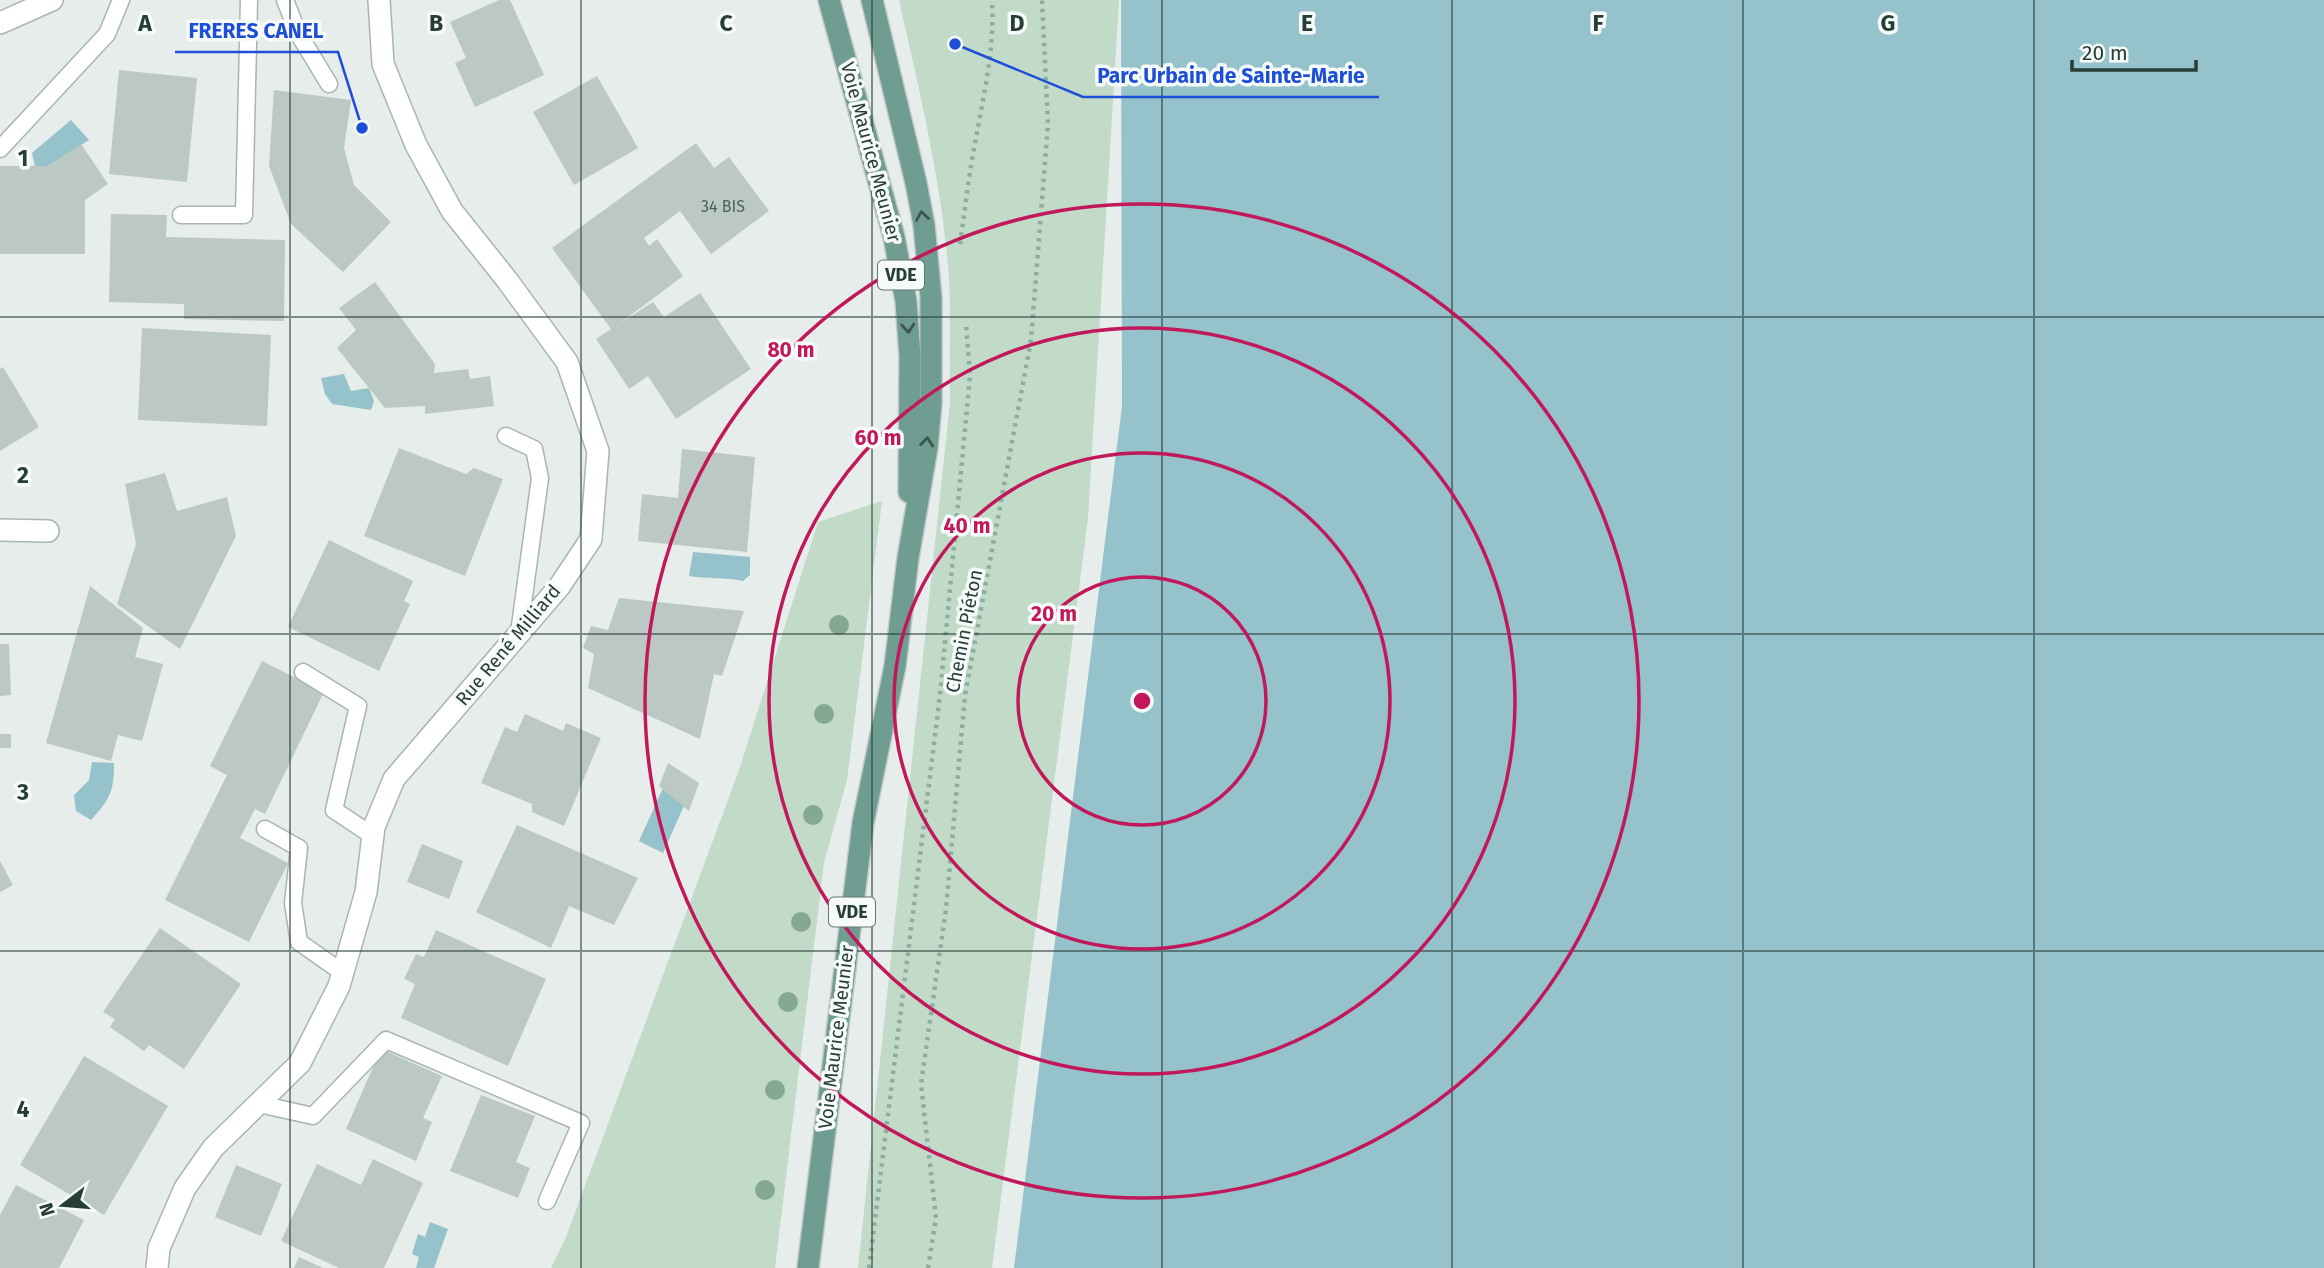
<svg xmlns="http://www.w3.org/2000/svg" width="2324" height="1268" viewBox="0 0 2324 1268" font-family="'Fira Sans',sans-serif">
	<rect width="100%" height="100%" fill="#e6edea"/>
	<!-- green -->
	<g fill="#c2dbc9">
		<path d="M899,0H1119L1088,518L992,1268H858L950,402C949,361 951,319 949,279C943,187 919,89 899,0Z"/>
		<polygon points="882,501 847,780 824,863 775,1268 551,1268 566,1237 739,770 818,522"/>
	</g>
	<!-- water -->
	<g fill="#95c2cb">
		<polygon points="1121,0 2324,0 2324,1268 1014,1268 1122,406"/>
		<polygon points="71,120 89,140 48,166 35,166 32,153"/>
		<polygon points="344,374 351,391 369,388 374,401 371,410 332,404 325,394 321,378"/>
		<path d="M693,552L750,557V575L743,581C725,577 707,579 689,576Z"/>
		<path d="M92,762L114,763C114,792 110,799 91,820L76,811L74,795L89,780Z"/>
		<polygon points="663,788 687,799 663,853 639,841"/>
		<polygon points="430,1222 448,1229 434,1268 416,1268 419,1257 412,1254 418,1234 425,1237"/>
	</g>
	<!-- building -->
	<g fill="#bcc8c3">
		<polygon points="499,0 510,0 544,75 475,107 455,63 466,58 450,22"/>
		<polygon points="119,70 197,78 187,182 109,174"/>
		<polygon points="597,76 638,148 574,185 533,112"/>
		<polygon points="274,90 351,100 344,148 354,185 391,222 343,272 291,224 269,166"/>
		<polygon points="696,143 714,168 729,157 769,211 711,254 680,211 644,238 649,246 657,239 683,276 619,324 653,302 664,317 700,293 751,369 676,419 648,376 629,389 596,339 611,329 552,248"/>
		<polygon points="81,144 108,184 85,200 85,254 0,254 0,166 48,166"/>
		<polygon points="111,214 167,215 166,237 285,240 284,321 184,319 184,304 109,302"/>
		<polygon points="375,282 435,364 434,373 468,369 470,379 490,376 494,406 425,414 425,406 385,408 337,348 356,330 339,308"/>
		<polygon points="142,328 271,335 267,426 138,420"/>
		<polygon points="3,367 39,427 0,451 0,369"/>
		<polygon points="399,448 466,474 474,468 503,479 465,576 364,536"/>
		<polygon points="682,449 755,457 747,552 638,541 642,494 678,498"/>
		<polygon points="165,473 177,511 227,497 236,536 180,649 117,604 136,544 125,484"/>
		<polygon points="329,540 413,581 404,601 410,604 379,671 288,627"/>
		<polygon points="90,586 143,628 135,657 163,664 142,741 118,735 111,761 46,743"/>
		<polygon points="619,598 744,611 722,676 714,674 700,739 588,688 594,654 583,648 591,626 608,630"/>
		<polygon points="0,644 9,644 11,695 0,696"/>
		<polygon points="262,661 324,692 265,814 255,809 240,838 288,863 249,942 165,900 227,775 210,766"/>
		<polygon points="525,714 563,731 566,723 601,738 564,826 532,812 532,804 481,783 505,727 517,732"/>
		<rect x="0" y="734" width="11" height="14"/>
		<polygon points="668,763 699,783 689,811 659,786"/>
		<polygon points="517,825 638,878 614,925 569,906 551,948 476,912"/>
		<polygon points="422,844 463,861 449,899 407,882"/>
		<polygon points="0,861 13,885 0,892"/>
		<polygon points="160,928 241,984 184,1069 149,1045 144,1051 110,1027 115,1019 103,1012"/>
		<polygon points="436,930 546,979 508,1066 401,1018 415,984 404,979 416,954 424,957"/>
		<polygon points="381,1049 442,1076 423,1118 432,1122 416,1161 346,1129"/>
		<polygon points="84,1056 168,1106 104,1215 20,1165"/>
		<polygon points="481,1095 535,1116 516,1162 530,1168 518,1198 450,1171"/>
		<polygon points="373,1159 423,1183 384,1268 339,1268 281,1241 317,1164 361,1185"/>
		<polygon points="236,1165 282,1184 261,1236 215,1217"/>
		<polygon points="16,1185 84,1220 59,1268 0,1268 0,1215"/>
		<polygon points="299,1257 323,1268 294,1268"/>
	</g>
	<g fill="none" stroke-linecap="round" stroke-linejoin="round">
		<!-- service casing -->
		<g stroke="#a9b5b1" stroke-width="19">
			<g id="service">
				<polyline points="285,0 298,33 329,84"/>
				<polyline points="0,149 107,34 121,0"/>
				<polyline points="181,215 244,215 249,0"/>
				<polyline points="506,436 534,449 540,478 519,633"/>
				<polyline points="303,672 358,706 334,810 373,836"/>
				<polyline points="265,829 299,848 293,903 299,942 343,973"/>
				<polyline points="259,1104 313,1116 386,1040 581,1123 547,1201"/>
			</g>
		</g>
		<!-- minor casing -->
		<g stroke="#a9b5b1" stroke-width="24">
			<g id="minor">
				<polyline points="0,23 52,0"/>
				<polyline points="0,530 48,531"/>
				<polyline points="157,1268 159,1248 185,1188 213,1148 300,1063 339,986 366,892 374,827 394,779 559,587 591,539 598,451 567,362 507,280 452,211 416,145 383,64 379,0"/>
			</g>
		</g>
		<!-- primary casing -->
		<g stroke="#c3c9c7" stroke-width="24">
			<g id="primary">
				<polyline points="829,0 894,237 906,301 910,356 909,492"/>
				<polyline points="808,1268 863,823 895,666 908,558 927,448 931,404 931,298 924,225 916,183 872,0"/>
			</g>
		</g>
		<!-- path -->
		<g stroke="#8bada2" stroke-width="4.5" stroke-dasharray="3.5 5" stroke-linecap="butt">
			<path d="M960,244C965,209 969,173 976,138C984,93 995,46 992,0"/>
			<polyline points="869,1268 940,695 970,376 966,323"/>
			<polyline points="928,1268 936,1218 921,1084 946,909 965,695 1031,340 1048,124 1042,0"/>
		</g>
		<!-- service -->
		<use href="#service" stroke="#fff" stroke-width="16"/>
		<!-- minor -->
		<use href="#minor" stroke="#fff" stroke-width="21"/>
		<!-- primary -->
		<use href="#primary" stroke="#709d92" stroke-width="21"/>
	</g>
	<!-- trees -->
	<g fill="#85a893">
		<circle cx="839" cy="625" r="10"/>
		<circle cx="824" cy="714" r="10"/>
		<circle cx="813" cy="815" r="10"/>
		<circle cx="801" cy="922" r="10"/>
		<circle cx="788" cy="1002" r="10"/>
		<circle cx="775" cy="1090" r="10"/>
		<circle cx="765" cy="1190" r="10"/>
	</g>
	<!-- one-way arrows -->
	<defs><path id="oneway-chevron" d="M-2-3.5L2.5 0L-2 3.5" fill="none" stroke-width="1.6" stroke-linecap="round" stroke-linejoin="round" transform="scale(1.75)"/></defs>
	<g stroke="#39554e">
		<use href="#oneway-chevron" transform="translate(922 216) rotate(-99)"/>
		<use href="#oneway-chevron" transform="translate(908 328) rotate(86)"/>
		<use href="#oneway-chevron" transform="translate(927 442) rotate(-84)"/>
	</g>
	<!-- grid -->
	<path fill="none" stroke="#273d37" stroke-width="2" stroke-opacity="0.55" d="M290,0V1268M581,0V1268M872,0V1268M1162,0V1268M1452,0V1268M1743,0V1268M2034,0V1268M0,317H2324M0,634H2324M0,951H2324"/>
	<!-- distance rings -->
	<g fill="none" stroke="#c2185b" stroke-width="3.5">
		<circle cx="1142" cy="701" r="124"/>
		<circle cx="1142" cy="701" r="248"/>
		<circle cx="1142" cy="701" r="373"/>
		<circle cx="1142" cy="701" r="497"/>
	</g>
	<g text-anchor="middle" dominant-baseline="central" stroke-width="7" stroke-linejoin="round" paint-order="stroke">
		<!-- number labels -->
		<g font-size="16" fill="#4c605a">
			<text x="723" y="206">34 BIS</text>
		</g>
		<!-- shield labels -->
		<g fill="#f6faf8" stroke="#657671" stroke-width="2">
			<rect x="878" y="260.5" width="46" height="29" rx="5"/>
			<rect x="829" y="897.5" width="46" height="29" rx="5"/>
		</g>
		<g font-size="18" font-weight="bold" fill="#273d37">
			<text x="901" y="275">VDE</text>
			<text x="852" y="912">VDE</text>
		</g>
		<!-- street labels -->
		<g font-size="19" fill="#273d37" stroke="#f6faf8">
			<text transform="translate(871 152) rotate(75)">Voie Maurice Meunier</text>
			<text transform="translate(964 631) rotate(-79)">Chemin Piéton</text>
			<text transform="translate(508 645) rotate(-50)">Rue René Milliard</text>
			<text transform="translate(836 1037) rotate(-83)">Voie Maurice Meunier</text>
		</g>
	</g>
	<g font-size="23" text-anchor="middle" font-weight="bold" fill="#273d37" stroke="#f6faf8" stroke-width="7" stroke-linejoin="round" paint-order="stroke">
		<text x="145" y="31">A</text>
		<text x="436" y="31">B</text>
		<text x="726" y="31">C</text>
		<text x="1017" y="31">D</text>
		<text x="1307" y="31">E</text>
		<text x="1598" y="31">F</text>
		<text x="1888" y="31">G</text>
		<text x="23" y="166">1</text>
		<text x="23" y="483">2</text>
		<text x="23" y="800">3</text>
		<text x="23" y="1117">4</text>
	</g>
	<circle cx="1142" cy="701" r="10" fill="#c2185b" stroke="#f6faf8" stroke-width="3.5"/>
	<g font-size="21" text-anchor="middle" font-weight="bold" fill="#c2185b" stroke="#f6faf8" stroke-width="7" stroke-linejoin="round" paint-order="stroke">
		<text x="791" y="357">80 m</text>
		<text x="878" y="445">60 m</text>
		<text x="967" y="533">40 m</text>
		<text x="1054" y="621">20 m</text>
	</g>
	<!-- callouts -->
	<path fill="none" stroke="#1d4ed8" stroke-width="2.5" d="M362 128L338 52H175M955 44L1083 97H1379"/>
	<g fill="#1d4ed8" stroke="#f6faf8" stroke-width="2.5">
		<circle cx="362" cy="128" r="7"/>
		<circle cx="955" cy="44" r="7"/>
	</g>
	<g font-size="21" text-anchor="middle" font-weight="bold" fill="#1d4ed8" stroke="#f6faf8" stroke-width="7" stroke-linejoin="round" paint-order="stroke">
		<text x="256" y="38">FRERES CANEL</text>
		<text x="1231" y="83">Parc Urbain de Sainte-Marie</text>
	</g>
	<!-- north arrow -->
	<g transform="translate(63 1205) rotate(254)" stroke="#f6faf8" stroke-width="5" paint-order="stroke">
	<path d="M0-5L12 26L0 18L-12 26Z" fill="#273d37"/>
	<text y="-10" font-size="19" font-weight="bold" text-anchor="middle" fill="#273d37">N</text>
	</g>
	<!-- scale -->
	<path d="M2072 60v10h124v-10" fill="none" stroke="#273d37" stroke-width="3.5"/>
	<text x="2082" y="60" font-size="21" fill="#273d37" stroke="#f6faf8" stroke-width="5" paint-order="stroke">20 m</text>
</svg>
